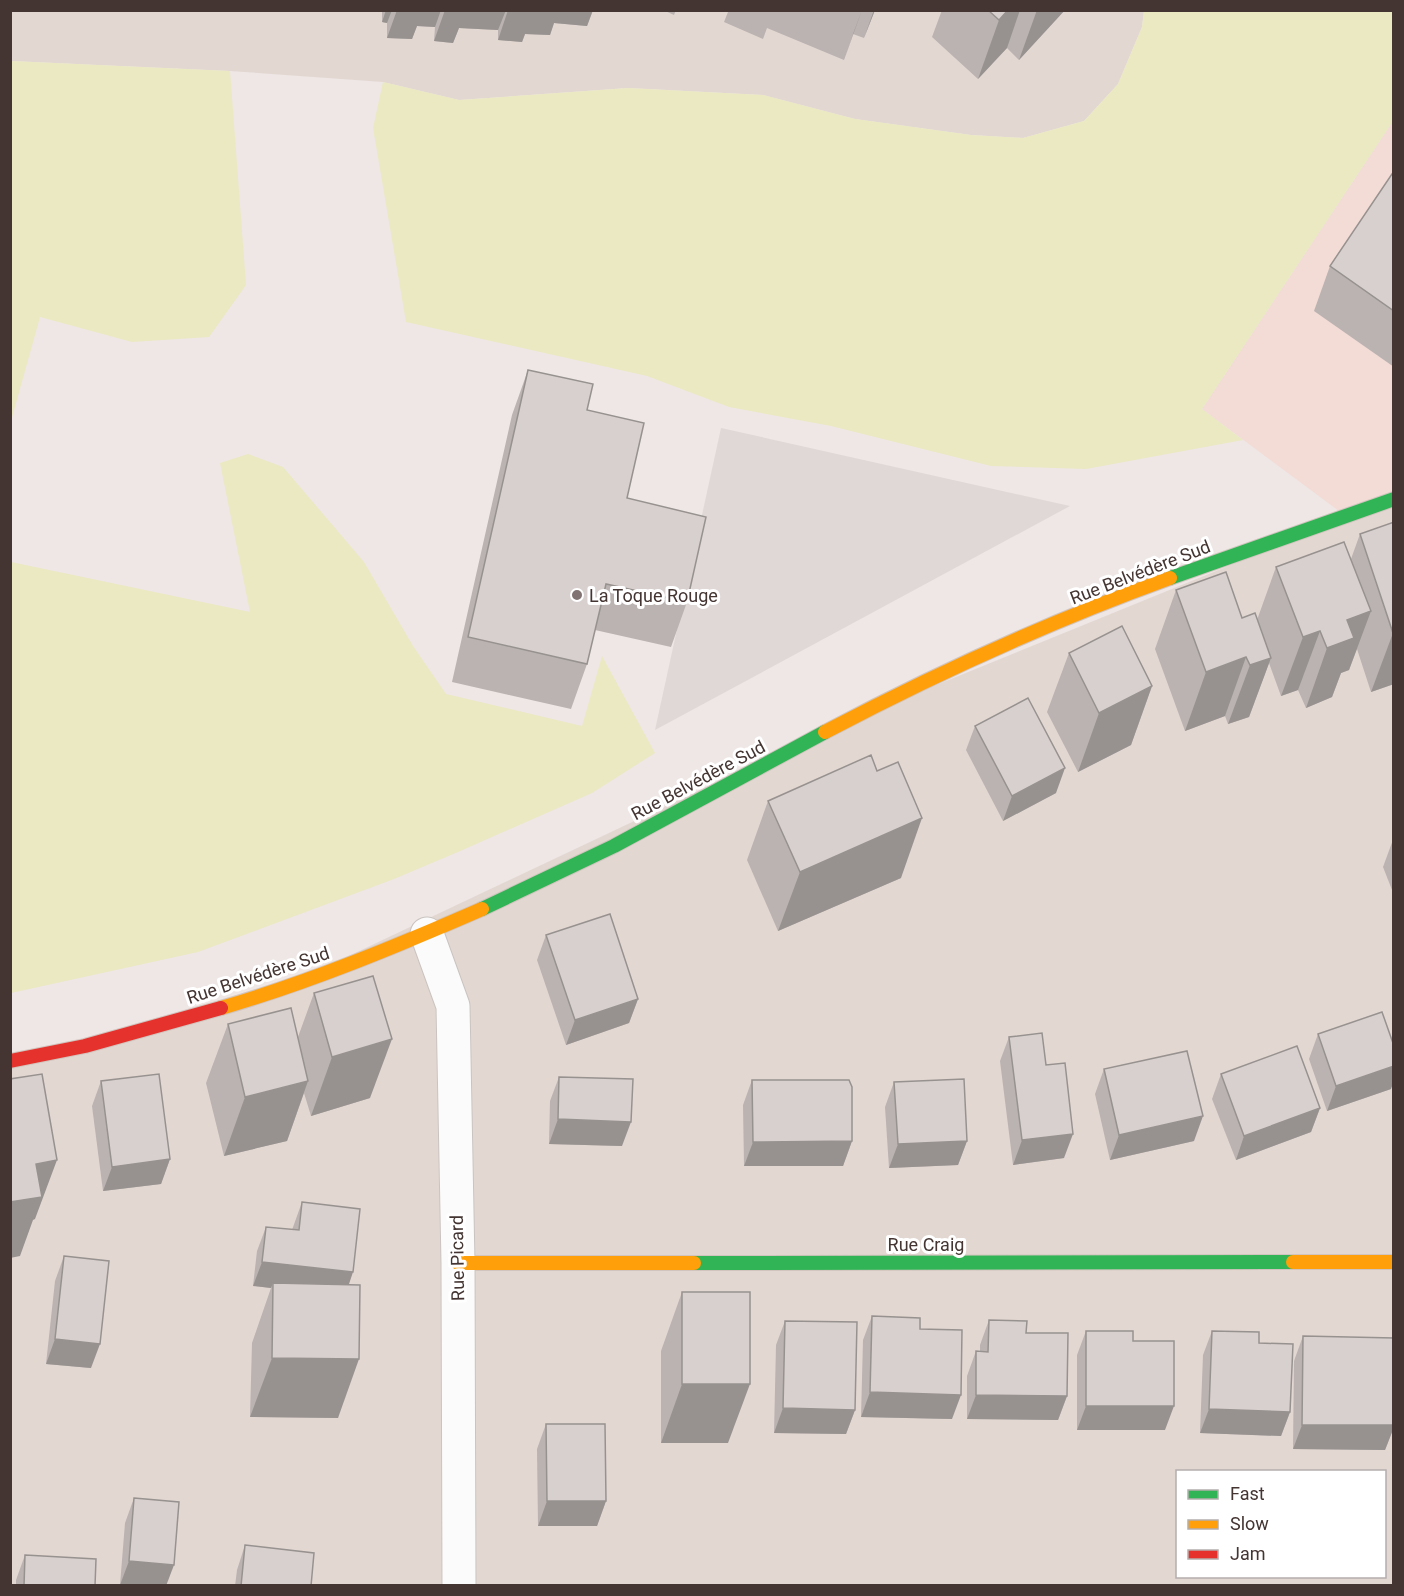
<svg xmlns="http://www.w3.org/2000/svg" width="1404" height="1596" viewBox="0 0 1404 1596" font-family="Roboto,sans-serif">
	<rect width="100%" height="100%" fill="#eee7e5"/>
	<!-- residential -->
	<g fill="#e3d7d1" fill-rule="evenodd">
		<polygon points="11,10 1144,11 1142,27 1118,84 1084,121 1023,138 971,135 855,119 763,95 628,88 459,100 383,82 230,71 11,61"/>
		<path d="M1393,499V1585L11,1586V1061L262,997L833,727ZM1178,1472H1384V1576H1178Z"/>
	</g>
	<!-- commercial -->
	<polygon fill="#f3dbd6" points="1393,121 1393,499 1347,517 1202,409"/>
	<!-- green -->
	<g fill="#eae9c2">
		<polygon points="1144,11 1393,11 1393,121 1202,409 1243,440 1086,469 991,466 831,426 729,407 647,376 406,322 373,128 383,82 459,100 628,88 763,95 855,119 971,135 1023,138 1084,121 1118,84 1142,27"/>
		<polygon points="11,61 230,71 246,285 209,337 132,342 40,317 11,421"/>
		<polygon points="248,454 283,467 364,562 413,646 446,694 582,726 602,656 655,753 592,793 458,852 394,879 198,952 11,993 11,562 250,612 220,463"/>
	</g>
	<!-- parking -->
	<polygon fill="#e0d8d6" points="721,428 1070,506 655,730"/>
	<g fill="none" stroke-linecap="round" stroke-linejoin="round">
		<!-- street casing -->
		<g stroke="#cac4c1" stroke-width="35">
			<polyline id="street" points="427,934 453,1006 458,1263 459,1586"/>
		</g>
		<!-- fast casing -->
		<g stroke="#d1c4be" stroke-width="16">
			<g id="fast">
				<polyline points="1170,578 1394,499"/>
				<polyline points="482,909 614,846 825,732"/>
				<polyline points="694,1263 1293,1262"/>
			</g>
		</g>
		<!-- slow casing -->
		<g stroke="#d1c4be" stroke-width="16">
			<g id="slow">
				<path d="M825,732C937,673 1051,621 1170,578"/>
				<path d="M221,1008C310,982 397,946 482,909"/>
				<polyline points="1293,1262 1394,1262"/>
				<polyline points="458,1263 694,1263"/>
			</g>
		</g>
		<!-- jam casing -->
		<g stroke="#d1c4be" stroke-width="16">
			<polyline id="jam" points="10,1061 85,1046 221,1008"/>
		</g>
		<!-- street -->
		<use href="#street" stroke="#fcfbfb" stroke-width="33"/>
		<!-- fast -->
		<use href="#fast" stroke="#30b455" stroke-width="14"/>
		<!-- slow -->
		<use href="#slow" stroke="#ff9f0a" stroke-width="14"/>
		<!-- jam -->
		<use href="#jam" stroke="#e5322d" stroke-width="14"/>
	</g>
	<!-- wall -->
	<g fill="#bab3b1">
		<polygon points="382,10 593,10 587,26 554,23 550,35 525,34 522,42 498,40 498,30 459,28 453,43 434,41 435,27 417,26 412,39 387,38 387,23 382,22"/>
		<polygon points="663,10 676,10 674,15"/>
		<polygon points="724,10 875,10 864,38 853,34 844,60 767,28 763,39 724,22 728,12"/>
		<polygon points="942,10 1065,10 1019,60 1007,48 978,79 932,37"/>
		<polygon points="1394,171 1394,367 1314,311 1330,266"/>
		<polygon points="528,370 587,410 627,498 687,602 671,647 595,630 587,664 571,709 452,682 512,415"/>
		<polygon points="1394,522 1394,684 1371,692 1357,649 1349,670 1341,673 1332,697 1306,708 1298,690 1281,696 1269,663 1249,717 1228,724 1225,716 1185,731 1155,649 1176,590 1242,618 1257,620 1276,567 1351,559 1360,534"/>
		<polygon points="1069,653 1152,686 1131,745 1078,772 1047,712"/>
		<polygon points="975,726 1056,793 1003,821 966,750"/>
		<polygon points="768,801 901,878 778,931 747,860"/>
		<polygon points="1394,837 1394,895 1383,867"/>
		<polygon points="546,935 638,999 629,1023 566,1045 537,960"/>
		<polygon points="314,993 370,1098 311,1116 304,1093 287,1141 224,1156 206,1083 228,1024 298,1037"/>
		<polygon points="1318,1034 1391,1089 1327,1111 1309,1059"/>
		<polygon points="1009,1037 1046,1065 1064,1158 1013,1165 1000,1061"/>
		<polygon points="1104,1069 1194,1141 1110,1160 1095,1094"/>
		<polygon points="1221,1074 1320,1108 1311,1132 1236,1160 1212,1099"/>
		<polygon points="559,1077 622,1146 549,1144 550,1101"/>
		<polygon points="752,1080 852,1141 843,1166 744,1166 743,1105"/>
		<polygon points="101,1081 170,1159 161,1184 103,1191 92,1106"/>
		<polygon points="894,1082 967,1141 958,1165 889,1168 885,1107"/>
		<polygon points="302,1202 349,1285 338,1418 250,1417 252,1343 271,1288 253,1286 257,1251 266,1227 292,1230"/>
		<polygon points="64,1256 91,1368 46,1364 55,1281"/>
		<polygon points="682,1292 728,1443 661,1443 661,1351"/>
		<polygon points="872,1316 920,1329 952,1419 861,1417 863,1340"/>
		<polygon points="989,1320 1026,1333 1067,1396 1058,1420 967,1419 967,1376 976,1351 980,1351 980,1345"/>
		<polygon points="785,1321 855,1410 846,1434 774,1433 776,1345"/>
		<polygon points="1086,1331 1133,1341 1165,1430 1077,1430 1077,1355"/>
		<polygon points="1212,1331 1259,1343 1290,1412 1281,1436 1200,1433 1203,1355"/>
		<polygon points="1303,1336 1394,1338 1394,1427 1385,1450 1293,1449 1294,1361"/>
		<polygon points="546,1424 606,1501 597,1526 538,1526 537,1449"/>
		<polygon points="134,1498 179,1502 120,1585 125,1523"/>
		<polygon points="245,1545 311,1586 235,1586 237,1570"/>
		<polygon points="25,1555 95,1586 16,1586 16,1580"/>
	</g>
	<!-- shaded-wall -->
	<g fill="#979290">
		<polygon points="386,10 392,10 387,23 382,22"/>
		<polygon points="397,10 441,10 435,27 417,26 412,39 387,38"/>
		<polygon points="445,10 506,10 498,30 459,28 453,43 434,41"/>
		<polygon points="508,10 593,10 587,26 554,23 550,35 525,34 522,42 498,40"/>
		<polygon points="862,10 853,34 844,60"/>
		<polygon points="874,10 875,10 864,38"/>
		<polygon points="1008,10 1020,10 1007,48 978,79 999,20"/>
		<polygon points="1037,10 1065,10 1019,60"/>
		<polygon points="1371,611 1349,670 1341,673 1332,697 1306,708 1327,648 1347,620"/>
		<polygon points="1320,631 1298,690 1281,696 1303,637"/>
		<polygon points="1394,632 1394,684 1371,692 1393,633"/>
		<polygon points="1246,657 1225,716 1185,731 1206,672"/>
		<polygon points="1271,658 1249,717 1228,724 1250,665"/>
		<polygon points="1152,686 1131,745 1078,772 1099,713"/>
		<polygon points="1065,768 1056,793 1003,821 1012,796"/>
		<polygon points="922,818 901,878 778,931 800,872"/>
		<polygon points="638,999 629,1023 566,1045 575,1020"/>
		<polygon points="392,1039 370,1098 311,1116 332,1057"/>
		<polygon points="1394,1066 1394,1081 1391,1089 1327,1111 1336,1086"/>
		<polygon points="308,1081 287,1141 224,1156 245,1097"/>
		<polygon points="1320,1108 1311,1132 1236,1160 1244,1136"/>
		<polygon points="1203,1116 1194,1141 1110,1160 1119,1135"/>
		<polygon points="558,1119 631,1122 622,1146 549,1144"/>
		<polygon points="1073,1134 1064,1158 1013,1165 1022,1140"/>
		<polygon points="852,1141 843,1166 744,1166 753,1142"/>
		<polygon points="967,1141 958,1165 889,1168 898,1144"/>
		<polygon points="170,1159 161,1184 103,1191 112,1167"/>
		<polygon points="57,1160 35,1219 33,1220 20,1256 10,1258 10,1202 36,1164"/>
		<polygon points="262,1262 353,1272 345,1296 273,1283 271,1288 253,1286"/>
		<polygon points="55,1339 100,1344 91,1368 46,1364"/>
		<polygon points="272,1358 359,1359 338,1418 250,1417"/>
		<polygon points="682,1384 750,1384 728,1443 661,1443"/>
		<polygon points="870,1392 961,1395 952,1419 861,1417"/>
		<polygon points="976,1395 1067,1396 1058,1420 967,1419"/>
		<polygon points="1086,1406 1174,1406 1165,1430 1077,1430"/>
		<polygon points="783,1408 855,1410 846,1434 774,1433"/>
		<polygon points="1209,1409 1290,1412 1281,1436 1200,1433"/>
		<polygon points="1302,1425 1394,1425 1394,1427 1385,1450 1293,1449"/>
		<polygon points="547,1501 606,1501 597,1526 538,1526"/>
		<polygon points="129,1561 174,1565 166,1586 120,1585"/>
	</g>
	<!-- building -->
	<g fill="#d8d0ce" stroke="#979290" stroke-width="1.5">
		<polygon points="988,10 1008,10 999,20"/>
		<polygon points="1394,171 1394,311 1330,266"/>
		<polygon points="528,370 593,384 587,410 644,423 627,498 706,517 687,602 606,584 587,664 468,637"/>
		<polygon points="1394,522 1394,632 1393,633 1360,534"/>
		<polygon points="1344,542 1371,611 1347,620 1354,638 1327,648 1320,631 1303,637 1276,567"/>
		<polygon points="1226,572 1242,618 1255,613 1271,658 1250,665 1246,657 1206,672 1176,590"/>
		<polygon points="1122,626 1152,686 1099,713 1069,653"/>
		<polygon points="1028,698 1065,768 1012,796 975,726"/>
		<polygon points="871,755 877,771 898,762 922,818 800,872 768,801"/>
		<polygon points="610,914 638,999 575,1020 546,935"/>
		<polygon points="373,976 392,1039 332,1057 314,993"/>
		<polygon points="291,1008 308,1081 245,1097 228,1024"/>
		<polygon points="1382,1012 1394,1046 1394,1066 1336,1086 1318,1034"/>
		<polygon points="1042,1033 1046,1065 1065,1063 1073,1134 1022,1140 1009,1037"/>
		<polygon points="1297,1046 1320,1108 1244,1136 1221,1074"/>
		<polygon points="1187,1051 1203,1116 1119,1135 1104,1069"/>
		<polygon points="42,1074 57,1160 36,1164 42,1197 10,1202 10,1079"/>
		<polygon points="159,1074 170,1159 112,1167 101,1081"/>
		<polygon points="559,1077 633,1079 631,1122 558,1119"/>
		<polygon points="964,1079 967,1141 898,1144 894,1082"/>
		<polygon points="752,1080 849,1080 852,1087 852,1141 753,1142"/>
		<polygon points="302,1202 360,1209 353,1272 262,1262 266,1227 299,1230"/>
		<polygon points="64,1256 109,1261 100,1344 55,1339"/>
		<polygon points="273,1283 360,1285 359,1359 272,1358"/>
		<rect x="682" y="1292" width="68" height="92"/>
		<polygon points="872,1316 920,1318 920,1329 962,1330 961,1395 870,1392"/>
		<polygon points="989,1320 1027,1321 1026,1333 1068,1333 1067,1396 976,1395 976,1351 988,1352"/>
		<polygon points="785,1321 857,1322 855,1410 783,1408"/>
		<polygon points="1086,1331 1133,1331 1133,1341 1174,1341 1174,1406 1086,1406"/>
		<polygon points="1212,1331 1259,1332 1259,1343 1293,1344 1290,1412 1209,1409"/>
		<polygon points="1303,1336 1394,1338 1394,1425 1302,1425"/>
		<polygon points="546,1424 605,1424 606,1501 547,1501"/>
		<polygon points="134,1498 179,1502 174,1565 129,1561"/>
		<polygon points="245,1545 314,1553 311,1586 241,1586"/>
		<polygon points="25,1555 96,1559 95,1586 24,1586"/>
	</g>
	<!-- markers -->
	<circle fill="#807371" stroke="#fff" stroke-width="2" cx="577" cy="595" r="6"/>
	<g text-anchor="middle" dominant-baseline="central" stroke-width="6" stroke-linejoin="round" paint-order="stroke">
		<!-- street labels -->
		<g font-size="18" fill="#443532" stroke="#fff">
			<text transform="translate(1140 572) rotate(-21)">Rue Belvédère Sud</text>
			<text transform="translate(698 780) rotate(-28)">Rue Belvédère Sud</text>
			<text transform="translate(258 975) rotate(-18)">Rue Belvédère Sud</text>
			<text x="926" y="1244">Rue Craig</text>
			<text transform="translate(457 1258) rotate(-91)">Rue Picard</text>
		</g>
		<!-- poi labels -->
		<g font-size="18" fill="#443532" stroke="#fff" text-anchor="start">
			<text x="589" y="595">La Toque Rouge</text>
		</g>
	</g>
	<!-- border -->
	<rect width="1404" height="1596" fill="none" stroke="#443532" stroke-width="24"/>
	<!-- legend -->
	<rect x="1176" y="1470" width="210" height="108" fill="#ffffff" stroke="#b4aead" stroke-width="1.5"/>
	<rect x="1188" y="1490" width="30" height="9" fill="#30b455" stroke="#b4aead" stroke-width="1.5"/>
	<text x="1230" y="1500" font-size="18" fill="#443532">Fast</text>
	<rect x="1188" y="1520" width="30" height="9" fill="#ff9f0a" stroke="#b4aead" stroke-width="1.5"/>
	<text x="1230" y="1530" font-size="18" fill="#443532">Slow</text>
	<rect x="1188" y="1550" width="30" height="9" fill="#e5322d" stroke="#b4aead" stroke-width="1.5"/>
	<text x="1230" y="1560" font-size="18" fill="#443532">Jam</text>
</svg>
